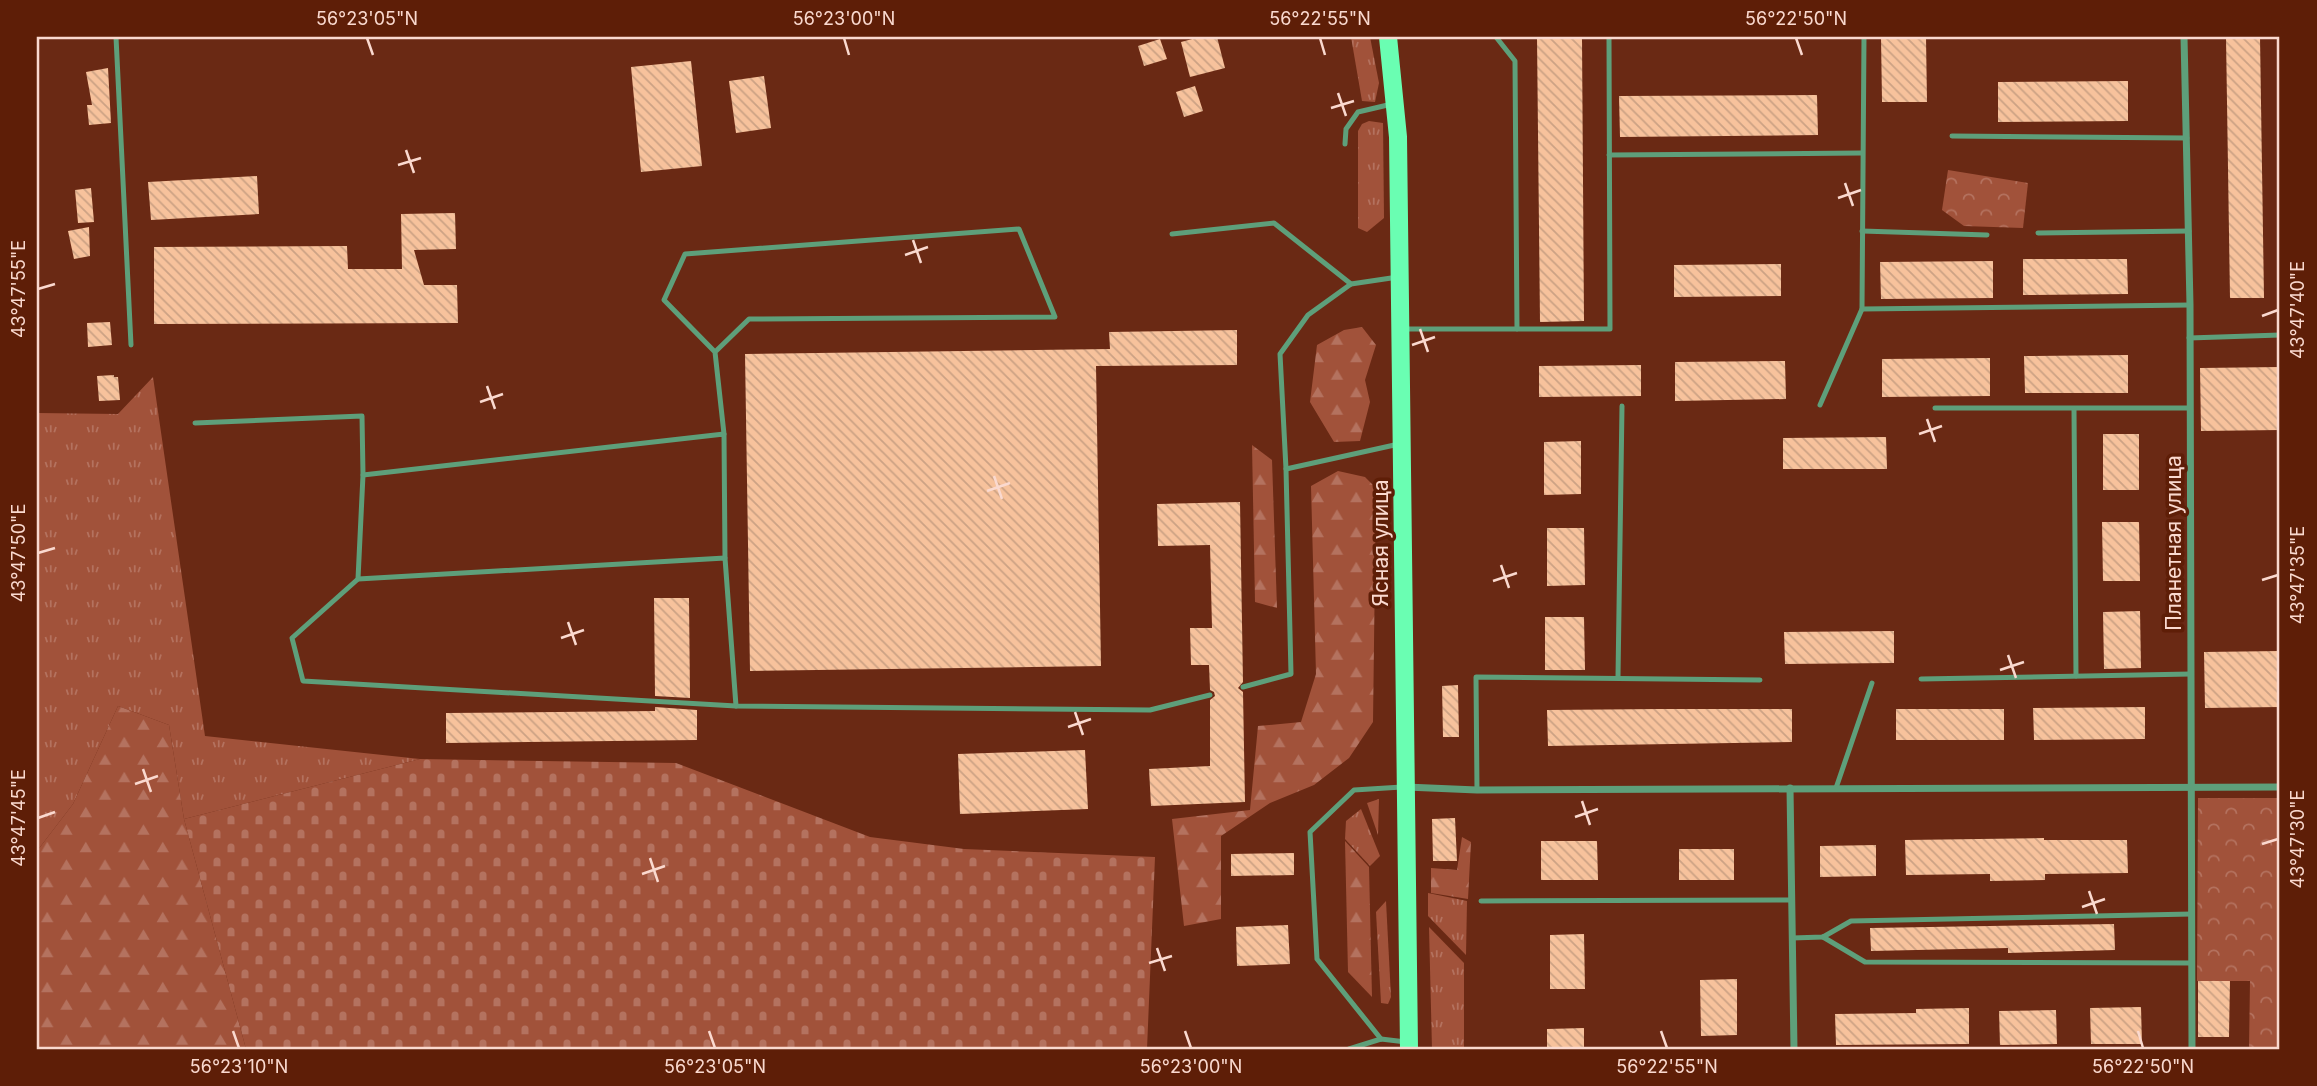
<svg xmlns="http://www.w3.org/2000/svg" width="2317" height="1086" viewBox="0 0 2317 1086" font-family="Inter,sans-serif">
	<defs>
		<pattern id="grass-tufts" width="24" height="20" patternUnits="userSpaceOnUse" patternTransform="scale(1.75)"><rect width="24" height="20" fill="#a1523a"/><path d="M3 7l-1-3M5 7V3M7 7l1-3M15 17l-1-3M17 17v-4M19 17l1-3" fill="none" stroke="#b4725f"/></pattern>
		<pattern id="forest-firs" width="22" height="20" patternUnits="userSpaceOnUse" patternTransform="scale(1.75)"><rect width="22" height="20" fill="#a1523a"/><path d="M5 1l3.5 6h-7zM16 11l3.5 6h-7z" fill="#b4725f"/></pattern>
		<pattern id="cemetery-stones" width="16" height="16" patternUnits="userSpaceOnUse" patternTransform="scale(1.75)"><rect width="16" height="16" fill="#a1523a"/><path d="M2 7V4a2 2 0 0 1 4 0v3zM10 15v-3a2 2 0 0 1 4 0v3z" fill="#b4725f"/></pattern>
		<pattern id="park-crowns" width="20" height="18" patternUnits="userSpaceOnUse" patternTransform="scale(1.75)"><rect width="20" height="18" fill="#a1523a"/><path d="M2 6a3 3 0 1 1 6 0M12 15a3 3 0 1 1 6 0" fill="none" stroke="#b4725f"/></pattern>
		<pattern id="building-back-hatch" width="6" height="6" patternUnits="userSpaceOnUse" patternTransform="scale(1.75)"><rect width="6" height="6" fill="#f7c29c"/><path d="M-1 5l2 2M0 0l6 6M5-1l2 2" fill="none" stroke="#cca284"/></pattern>
	</defs>
	<rect width="100%" height="100%" fill="#6a2914"/>
	<!-- grass -->
	<g fill="url(#grass-tufts)">
		<polygon points="1351,37 1370,37 1379,83 1375,102 1362,101"/>
		<polygon points="1369,121 1383,123 1384,218 1367,232 1358,228 1358,131 1362,124"/>
		<polygon points="153,377 205,736 420,759 184,819 169,725 118,706 73,804 37,851 37,413 118,414"/>
		<polygon points="1379,799 1378,835 1367,803"/>
		<polygon points="1361,809 1380,856 1370,866 1345,839 1346,821"/>
		<polygon points="1428,893 1467,901 1466,955 1428,916"/>
		<polygon points="1386,901 1391,997 1388,1004 1381,1003 1376,912"/>
		<polygon points="1429,927 1464,963 1464,1049 1432,1049"/>
	</g>
	<!-- forest -->
	<g fill="url(#forest-firs)">
		<polygon points="1362,327 1376,345 1365,380 1370,402 1360,441 1334,442 1310,402 1317,345 1344,330"/>
		<polygon points="1252,445 1272,460 1277,608 1255,602"/>
		<polygon points="1338,471 1365,477 1376,488 1373,722 1349,758 1314,785 1270,803 1221,836 1221,919 1184,926 1172,819 1250,810 1258,726 1301,722 1316,674 1311,486"/>
		<polygon points="118,706 169,725 184,819 246,1049 37,1049 37,851 73,804"/>
		<polygon points="1462,837 1471,842 1468,899 1431,893 1431,868 1457,870"/>
		<polygon points="1345,841 1369,867 1372,997 1348,972"/>
	</g>
	<!-- cemetery -->
	<polygon fill="url(#cemetery-stones)" points="420,759 676,763 870,837 964,849 1155,857 1147,1049 246,1049 184,819"/>
	<!-- park -->
	<g fill="url(#park-crowns)">
		<polygon points="1948,170 2028,183 2023,228 1964,226 1942,210"/>
		<polygon points="2198,798 2280,798 2280,1049 2249,1049 2250,981 2197,981"/>
	</g>
	<!-- building -->
	<g fill="url(#building-back-hatch)">
		<polygon points="1200,37 1217,37 1225,68 1190,77 1181,42"/>
		<polygon points="1881,37 1926,37 1927,102 1882,102"/>
		<polygon points="2226,37 2260,37 2264,298 2230,298"/>
		<polygon points="1537,38 1582,38 1584,321 1540,322"/>
		<polygon points="1160,39 1167,59 1144,66 1138,46"/>
		<polygon points="691,61 702,166 641,172 631,67"/>
		<polygon points="108,68 111,123 89,125 87,105 92,105 86,72"/>
		<polygon points="764,76 771,128 736,133 729,81"/>
		<polygon points="2128,81 2128,121 1998,122 1998,82"/>
		<polygon points="1195,86 1203,111 1184,117 1176,92"/>
		<polygon points="1817,95 1818,135 1620,137 1619,96"/>
		<polygon points="257,176 259,214 151,220 148,182"/>
		<polygon points="91,188 94,222 78,223 75,190"/>
		<polygon points="455,213 456,249 414,250 424,285 457,285 458,323 154,324 154,247 347,246 348,269 402,269 401,214"/>
		<polygon points="89,227 90,256 74,259 68,231"/>
		<polygon points="2023,259 2127,259 2128,294 2023,295"/>
		<polygon points="1993,261 1993,298 1881,299 1880,262"/>
		<polygon points="1781,264 1781,296 1674,297 1674,265"/>
		<polygon points="110,322 112,345 88,347 87,323"/>
		<polygon points="1237,330 1237,365 1096,366 1101,666 750,671 745,354 1110,349 1109,332"/>
		<polygon points="2128,355 2128,393 2025,393 2024,356"/>
		<polygon points="1990,358 1990,396 1882,397 1882,359"/>
		<polygon points="1785,361 1786,399 1675,401 1675,362"/>
		<polygon points="1641,365 1641,396 1539,397 1539,366"/>
		<polygon points="2280,367 2280,430 2201,431 2200,368"/>
		<polygon points="114,375 114,377 118,377 120,400 99,401 97,376"/>
		<rect x="2103" y="434" width="36" height="56"/>
		<polygon points="1886,437 1887,469 1783,469 1783,438"/>
		<polygon points="1581,441 1581,494 1544,495 1544,442"/>
		<polygon points="1240,502 1243,682 1238,688 1243,692 1245,802 1151,806 1149,769 1210,766 1210,700 1215,696 1214,692 1210,690 1209,665 1191,665 1190,628 1212,628 1210,545 1158,546 1157,504"/>
		<polygon points="2102,522 2139,522 2140,581 2103,581"/>
		<polygon points="1547,528 1584,528 1585,585 1547,586"/>
		<polygon points="654,598 689,598 690,698 655,696"/>
		<polygon points="2140,611 2141,668 2104,669 2103,612"/>
		<polygon points="1545,617 1584,617 1585,670 1545,670"/>
		<polygon points="1894,631 1894,663 1785,664 1784,632"/>
		<polygon points="2280,651 2280,707 2205,708 2204,652"/>
		<polygon points="1458,685 1459,737 1443,737 1442,686"/>
		<polygon points="655,707 697,710 697,740 446,743 446,713 655,711"/>
		<polygon points="2145,707 2145,739 2034,740 2033,708"/>
		<polygon points="1658,709 1792,709 1792,742 1548,746 1547,710"/>
		<rect x="1896" y="709" width="108" height="31"/>
		<polygon points="1085,750 1088,809 960,814 958,754"/>
		<polygon points="1455,818 1457,861 1433,861 1432,819"/>
		<polygon points="2044,838 2044,840 2127,840 2128,873 2045,874 2045,880 1990,881 1990,874 1906,875 1905,840"/>
		<polygon points="1541,841 1597,841 1598,880 1541,880"/>
		<polygon points="1876,845 1876,876 1820,877 1820,846"/>
		<rect x="1679" y="849" width="55" height="31"/>
		<polygon points="1294,853 1294,875 1231,876 1231,854"/>
		<polygon points="2114,924 2115,950 2008,953 2008,948 1871,951 1870,928"/>
		<polygon points="1288,925 1290,964 1237,966 1236,927"/>
		<polygon points="1584,934 1585,989 1550,989 1550,935"/>
		<polygon points="1737,979 1737,1035 1701,1036 1700,980"/>
		<polygon points="2198,981 2230,981 2229,1037 2198,1037"/>
		<polygon points="2141,1007 2142,1044 2091,1044 2090,1008"/>
		<polygon points="1969,1008 1969,1044 1836,1045 1835,1014 1916,1013 1916,1009"/>
		<polygon points="2056,1010 2057,1044 2000,1045 1999,1011"/>
		<polygon points="1584,1028 1584,1049 1547,1049 1547,1029"/>
	</g>
	<g fill="none" stroke-linecap="round" stroke-linejoin="round">
		<!-- service -->
		<g stroke="#5e9f7a" stroke-width="5">
			<polyline points="116,37 131,345"/>
			<polyline points="1496,37 1515,61 1517,329"/>
			<polyline points="1952,136 2187,138"/>
			<polyline points="1345,144 1346,129 1358,112 1392,104"/>
			<polyline points="1609,155 1862,153"/>
			<polyline points="1862,231 1987,235"/>
			<polyline points="2038,233 2189,231"/>
			<polyline points="1172,234 1274,223 1351,284"/>
			<polyline points="1862,309 2190,305"/>
			<polyline points="1402,329 1610,329 1609,37"/>
			<polyline points="2189,338 2280,335"/>
			<polyline points="715,352 749,319 1055,317 1019,229 685,254 664,300 715,352 724,434"/>
			<polyline points="1820,405 1862,309 1864,37"/>
			<polyline points="1935,408 2190,408"/>
			<polyline points="2074,409 2076,676"/>
			<polyline points="195,423 362,416 363,475 358,579 292,638 303,681 736,706 1150,710 1210,695"/>
			<polyline points="1286,469 1399,444"/>
			<polyline points="363,475 724,434 725,558"/>
			<polyline points="358,579 725,558 736,706"/>
			<polyline points="1618,677 1622,406"/>
			<polyline points="1921,679 2191,674"/>
			<polyline points="1243,687 1291,674 1286,469 1280,354 1308,315 1351,284 1398,277"/>
			<polyline points="1836,788 1872,683"/>
			<polyline points="1477,790 1476,677 1760,680"/>
			<polyline points="1481,901 1791,900"/>
			<polyline points="1823,937 1865,962 2192,963"/>
			<polyline points="1792,938 1823,937 1851,921 2192,914"/>
			<polyline points="1381,1039 1317,959 1310,832 1354,790 1402,787"/>
			<polyline points="1349,1049 1381,1039 1406,1042"/>
		</g>
		<!-- minor -->
		<g stroke="#5e9f7a" stroke-width="7">
			<polyline points="2184,37 2190,305 2192,1049"/>
			<polyline points="1406,787 1477,790 2280,787"/>
			<polyline points="1790,788 1794,1049"/>
		</g>
		<!-- primary -->
		<polyline stroke="#6afeb2" stroke-width="18" points="1388,37 1398,137 1409,1049"/>
	</g>
	<!-- ticks -->
	<path fill="none" stroke="#fad9cf" stroke-width="2.5" d="M367,38L373,55M844,38L849,55M1320,38L1325,55M1796,38L1802,55M1338,93L1346,116M1331,108L1354,101M406,150L414,173M398,165L421,158M1845,183L1853,206M1838,198L1861,190M913,240L921,263M905,255L928,247M38,289L55,284M2262,316L2278,310M1420,329L1428,352M1412,345L1435,337M487,386L495,409M480,402L503,394M1927,419L1935,442M1919,434L1942,426M994,476L1002,499M987,491L1010,483M38,553L55,548M1501,565L1509,588M2262,580L2278,575M1493,581L1517,573M568,622L576,645M561,638L584,630M2008,655L2016,678M2000,670L2024,662M1075,712L1083,735M1068,727L1091,719M143,769L151,792M135,784L158,776M1582,801L1590,825M1575,817L1598,809M38,818L55,812M2262,844L2278,839M650,858L658,882M642,874L665,866M2089,891L2097,914M2082,907L2105,899M1157,948L1165,971M1149,963L1172,956M233,1031L239,1048M709,1031L715,1048M1185,1031L1191,1048M1661,1031L1667,1048M2138,1031L2143,1048"/>
	<g text-anchor="middle" dominant-baseline="central" stroke-width="7" stroke-linejoin="round" paint-order="stroke">
		<!-- street labels -->
		<g font-size="21" fill="#fad9cf" stroke="#5e1e07">
			<text transform="translate(1380 543) rotate(-90)">Ясная улица</text>
			<text transform="translate(2173 543) rotate(-90)">Планетная улица</text>
		</g>
	</g>
	<!-- border -->
	<rect width="2317" height="1086" fill="none" stroke="#5e1e07" stroke-width="77"/>
	<rect x="38" y="38" width="2240" height="1010" fill="none" stroke="#fad9cf" stroke-width="2.5"/>
	<g font-size="18" text-anchor="middle" fill="#fad9cf">
		<text x="367" y="25">56°23'05"N</text>
		<text x="844" y="25">56°23'00"N</text>
		<text x="1320" y="25">56°22'55"N</text>
		<text x="1796" y="25">56°22'50"N</text>
		<text transform="translate(19 289) rotate(-90)" y="6">43°47'55"E</text>
		<text transform="translate(2298 310) rotate(-90)" y="6">43°47'40"E</text>
		<text transform="translate(19 553) rotate(-90)" y="6">43°47'50"E</text>
		<text transform="translate(2298 575) rotate(-90)" y="6">43°47'35"E</text>
		<text transform="translate(19 818) rotate(-90)" y="6">43°47'45"E</text>
		<text transform="translate(2298 839) rotate(-90)" y="6">43°47'30"E</text>
		<text x="239" y="1073">56°23'10"N</text>
		<text x="715" y="1073">56°23'05"N</text>
		<text x="1191" y="1073">56°23'00"N</text>
		<text x="1667" y="1073">56°22'55"N</text>
		<text x="2143" y="1073">56°22'50"N</text>
	</g>
</svg>
